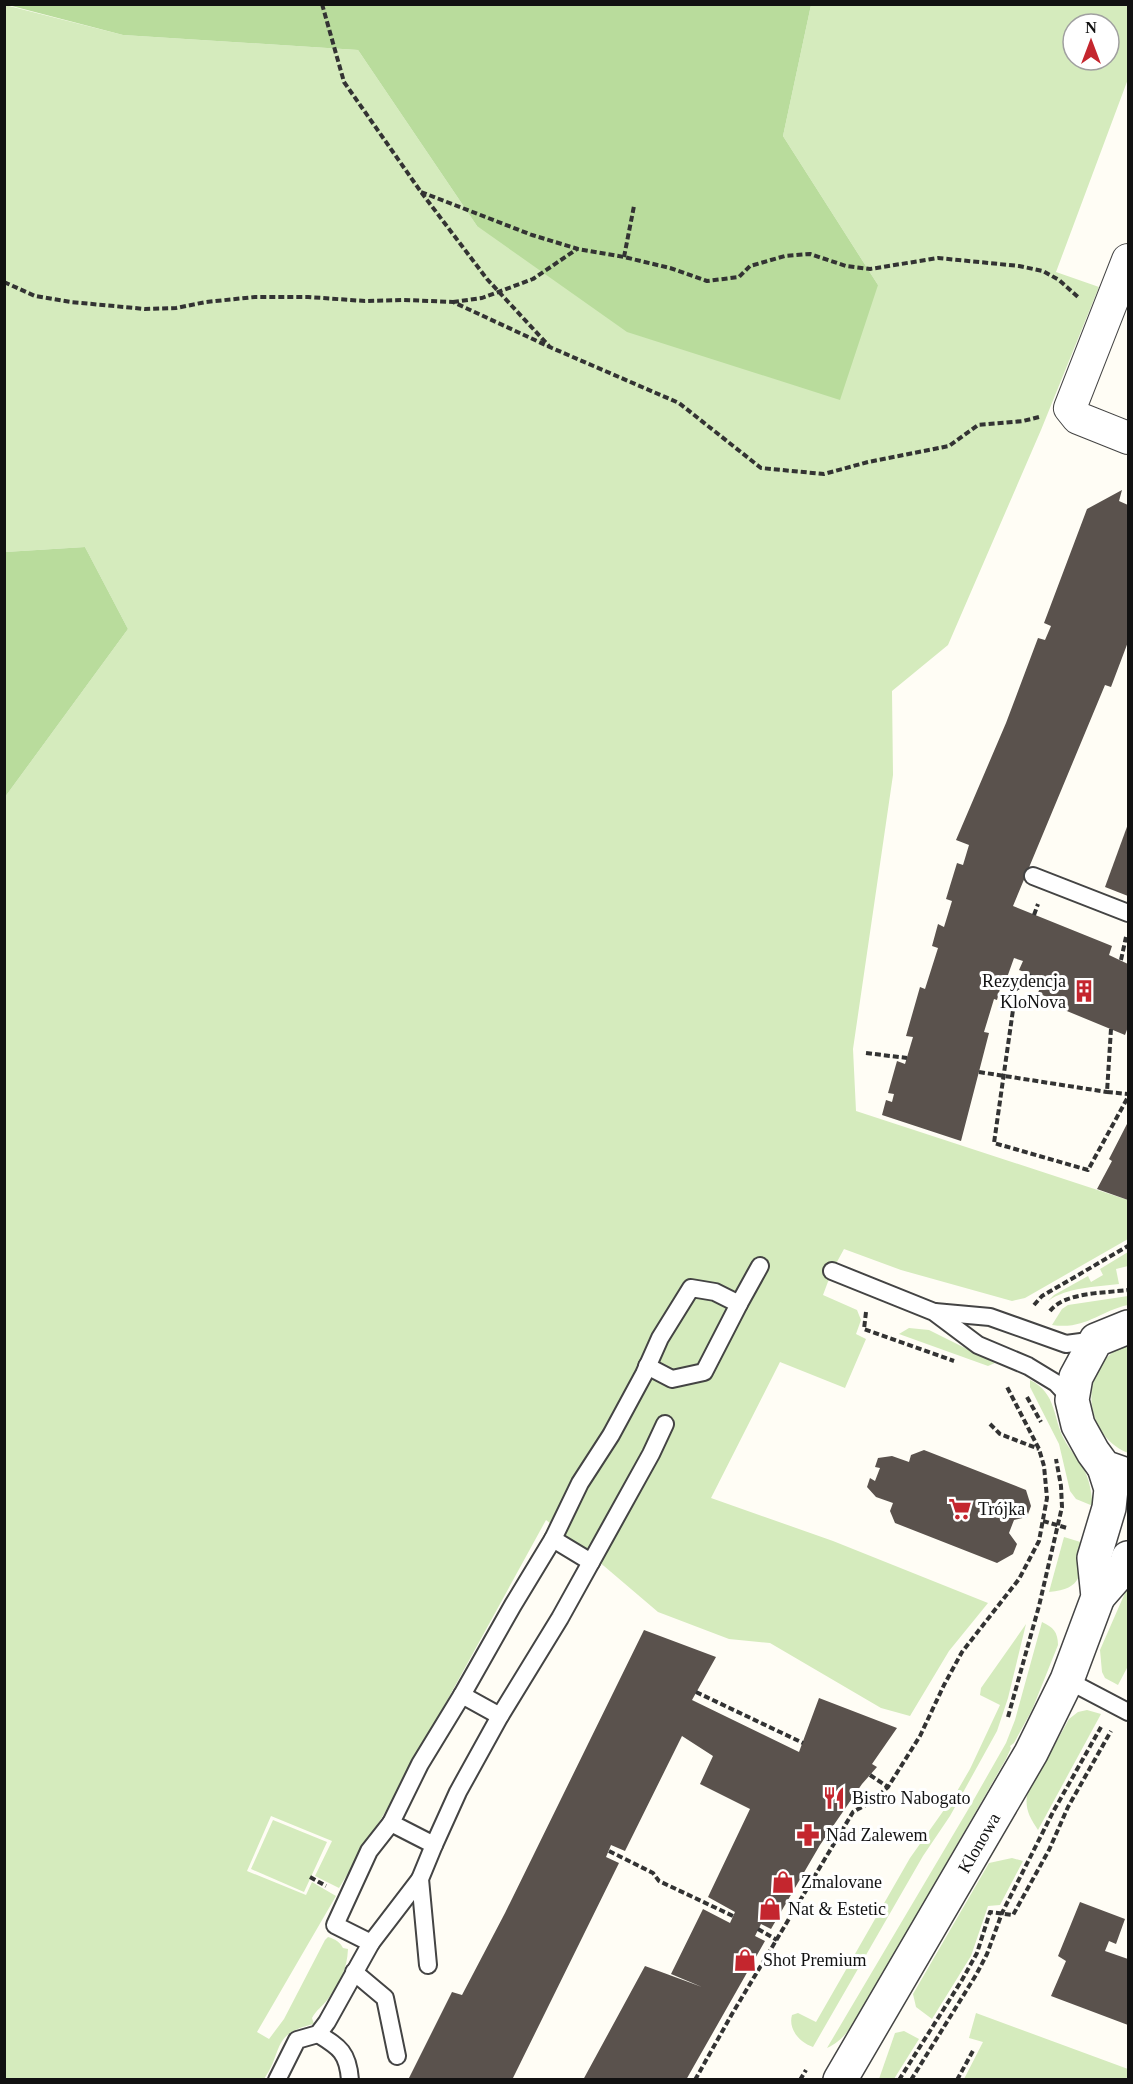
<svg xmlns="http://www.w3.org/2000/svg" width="1133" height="2084" viewBox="0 0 1133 2084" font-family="Georgia,serif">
	<rect width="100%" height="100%" fill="#fffdf5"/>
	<!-- green -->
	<g fill="#d5ebbd" fill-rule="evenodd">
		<path d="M5,5L123,35L358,50L477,226L878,285L783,136L811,5H1128V79L1056,272L1099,287L1041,430L948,645L892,691L893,775L853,1049L856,1111L1128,1200V1239L1025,1298L1012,1301L901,1270L844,1249L832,1271L823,1295L857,1310L861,1320L856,1334L866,1339L845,1388L780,1362L711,1498L833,1541L988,1603L949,1651L910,1716L881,1708L770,1643L729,1639L658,1612L604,1566L546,1520L393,1799L339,1888L315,1876L332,1841L271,1816L247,1871L306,1895L312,1882L336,1896L257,2032L269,2039L284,2019L325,1940L328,1937C335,1939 340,1942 343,1948L348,1949C347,1970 340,1982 328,1999C323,2006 316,2010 312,2018L314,2024C270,2034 284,2051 264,2079H5V797L128,629L85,547L5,552ZM1073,24H1109V60H1073Z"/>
		<path d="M1128,1252V1266L1116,1269L1119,1284C1095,1287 1068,1287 1048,1301L1054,1295L1088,1276L1091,1282L1103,1275L1100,1269Z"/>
		<path d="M1128,1296V1305C1099,1311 1086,1330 1052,1325L1062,1309L1068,1305Z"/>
		<polygon points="909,1328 929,1330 995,1363 988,1366 899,1334"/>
		<path d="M1128,1342V1453C1093,1439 1080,1393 1103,1362C1110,1353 1119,1348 1128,1342Z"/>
		<path d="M1030,1380C1057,1393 1053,1419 1064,1439C1069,1449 1077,1457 1082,1466C1090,1479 1091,1492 1093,1506L1076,1499L1070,1491L1059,1444L1030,1387Z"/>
		<path d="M1064,1537L1087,1544C1079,1574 1084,1589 1049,1592Z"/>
		<polygon points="1128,1586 1128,1666 1118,1685 1105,1678 1102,1672 1100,1650"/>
		<path d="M1042,1622C1053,1627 1058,1632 1058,1645L1032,1710L1014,1743L1010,1746L1011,1748L1006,1759L857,2019C848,2031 841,2042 827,2048L969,1808L1006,1743L1015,1720Z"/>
		<path d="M1026,1624L1008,1698L997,1731L950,1816L923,1856L813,2047C799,2042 788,2029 792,2015L798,2013L816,2022L910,1858L956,1793L970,1769L1000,1705L980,1695L981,1688Z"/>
		<path d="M1087,1710L1101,1714L1038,1830C1030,1818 1025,1810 1027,1795L1069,1719L1078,1712Z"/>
		<polygon points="273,1820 327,1842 304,1892 251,1869"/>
		<polygon points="1012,1858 1023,1861 1000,1905 988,1906 971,1956 932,2019 916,2007 913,1994 989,1863"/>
		<polygon points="976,2013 1128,2069 1128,2079 964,2079 983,2042 969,2038"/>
		<polygon points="904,2031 919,2039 894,2079 879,2079 895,2033"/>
	</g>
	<!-- forest -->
	<g fill="#b9dc9c">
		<polygon points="8,5 811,5 783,136 878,285 840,400 627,332 477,226 358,50 123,35"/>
		<polygon points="85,547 128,629 5,797 5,552"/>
	</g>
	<!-- building -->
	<g fill="#5a524d">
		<polygon points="1122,490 1119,501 1128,505 1128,642 1111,687 1105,685 1013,906 1112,946 1109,955 1128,964 1128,1027 1125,1035 1045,1002 1047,997 1038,993 1043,979 1019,970 1023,961 1014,958 1004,986 1001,985 997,1000 994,999 984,1032 989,1033 961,1141 882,1115 886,1100 892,1102 894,1094 888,1093 897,1061 905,1064 913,1037 906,1036 920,987 925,989 938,948 932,946 938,924 944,927 952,901 946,899 957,863 963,865 969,845 956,840 1006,723 1038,638 1045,640 1051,626 1044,623 1087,509"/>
		<polygon points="1128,824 1128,896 1105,887"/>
		<polygon points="1128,1122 1128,1200 1097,1189 1112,1161 1109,1159"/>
		<polygon points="924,1450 1026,1490 1031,1506 1027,1517 1014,1520 1009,1533 1017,1544 1013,1554 997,1563 895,1523 890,1511 893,1503 876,1497 867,1487 870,1478 875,1481 880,1468 875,1467 878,1458 892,1456 909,1462 911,1455"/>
		<polygon points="644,1630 716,1657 692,1700 799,1752 819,1698 897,1728 872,1764 877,1767 862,1784 820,1845 771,1929 761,1924 755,1936 765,1941 686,2080 583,2080 645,1966 702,1987 671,1974 703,1909 730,1923 735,1912 708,1897 750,1809 700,1784 713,1756 682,1736 625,1851 611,1845 606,1857 619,1863 512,2080 408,2080 452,1992 462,1995 505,1913"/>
		<polygon points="1080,1902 1125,1919 1116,1944 1109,1941 1105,1951 1128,1959 1128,2025 1051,1996 1066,1961 1058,1956"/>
	</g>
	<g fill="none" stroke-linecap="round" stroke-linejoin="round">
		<!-- service casing -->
		<g stroke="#444" stroke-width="20">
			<g id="service">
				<polyline points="1033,876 1128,913"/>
				<polyline points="832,1271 934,1312 978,1345 1028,1366 1056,1383 1072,1400"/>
				<polyline points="935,1312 990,1317 1066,1344 1096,1340"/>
				<polyline points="647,1366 672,1379 704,1372 739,1304"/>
				<polyline points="591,1562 553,1539 580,1483 611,1435 644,1374 660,1338 691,1288 715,1292 739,1304 760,1266"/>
				<polyline points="1067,1680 1128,1712"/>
				<polyline points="500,1716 462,1695 513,1605 553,1539"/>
				<polyline points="391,1823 369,1851 335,1925 371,1943 420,1879"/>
				<polyline points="434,1845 391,1823 420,1764 462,1695"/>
				<polyline points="428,1965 420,1879 434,1845 458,1792 500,1716 560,1618 651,1454 665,1424"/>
				<polyline points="354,1972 385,1998 397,2056"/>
				<path d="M318,2034C339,2047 348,2052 350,2080"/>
				<polyline points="277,2080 297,2040 318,2034 327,2022 371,1943"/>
			</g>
		</g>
		<!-- minor casing -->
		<g stroke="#444" stroke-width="34">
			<polyline id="minor" points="1128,260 1070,408 1078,418 1128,438"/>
		</g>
		<!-- tertiary casing -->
		<g stroke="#444" stroke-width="36">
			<g id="tertiary">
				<polyline points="1124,1474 1104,1467 1093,1452 1078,1425 1072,1400 1076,1377 1096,1340 1128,1327"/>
				<polyline points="1098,1597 1126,1565 1128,1558"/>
				<polyline points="840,2080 1031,1753 1067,1680 1098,1597 1094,1558 1109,1508 1111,1489 1104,1467"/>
			</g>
		</g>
		<!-- path -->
		<g stroke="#333" stroke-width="4" stroke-dasharray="6 3" stroke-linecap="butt">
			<polyline points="322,4 344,82 421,192 487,279 549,346"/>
			<polyline points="421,192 532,235 578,249 624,257 670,268 707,281 739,277 750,266 785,256 810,254 846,266 870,269 938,258 1019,266 1043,271 1059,280 1078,297"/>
			<polyline points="624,257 634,206"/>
			<polyline points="4,282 35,296 71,302 145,309 176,308 206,302 255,297 308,297 365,301 404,300 453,302 552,348 679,403 761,468 824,474 868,462 949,446 978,425 1023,421 1039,417"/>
			<polyline points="453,302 482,298 533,279 577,249"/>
			<polyline points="1034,915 1038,904"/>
			<polyline points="1121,960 1126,937"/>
			<polyline points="1031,974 1028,982 1016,989 994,1143 1088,1170 1128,1097"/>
			<polyline points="1111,1029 1107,1092 1128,1094"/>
			<polyline points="866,1053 907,1058"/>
			<polyline points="979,1072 1107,1092"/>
			<polyline points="1034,1305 1042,1296 1128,1246"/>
			<path d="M1050,1311C1064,1292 1106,1293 1128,1290"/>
			<polyline points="866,1312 864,1329 954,1361"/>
			<polyline points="1027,1397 1041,1422"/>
			<polyline points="990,1424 1000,1434 1039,1449"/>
			<polyline points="1043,1521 1067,1528"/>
			<polyline points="696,1692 803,1743"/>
			<polyline points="1008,1717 1039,1606 1062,1507 1061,1486 1056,1459"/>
			<polyline points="870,1775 888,1787"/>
			<polyline points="609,1851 653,1873 659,1881 733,1916"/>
			<polyline points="310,1877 326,1886"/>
			<polyline points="758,1929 777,1940"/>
			<polyline points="695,2080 732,2014 853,1812 871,1802 888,1787 920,1736 944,1685 962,1652 1019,1579 1039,1541 1047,1498 1044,1466 1039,1449 1006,1385"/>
			<polyline points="800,2080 806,2070"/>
			<polyline points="899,2080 962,1980 977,1953 990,1912 1013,1915 1049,1850 1068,1807 1111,1731"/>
			<polyline points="911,2080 976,1975 987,1954 1002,1913 1053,1812 1101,1727"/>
			<polyline points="957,2080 974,2049"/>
		</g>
		<!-- service -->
		<use href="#service" stroke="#fff" stroke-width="16"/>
		<!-- minor -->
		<use href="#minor" stroke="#fff" stroke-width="32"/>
		<!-- tertiary -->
		<use href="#tertiary" stroke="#fff" stroke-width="33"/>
	</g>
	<!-- icons -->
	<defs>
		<g id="building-bare" transform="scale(1.8)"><path d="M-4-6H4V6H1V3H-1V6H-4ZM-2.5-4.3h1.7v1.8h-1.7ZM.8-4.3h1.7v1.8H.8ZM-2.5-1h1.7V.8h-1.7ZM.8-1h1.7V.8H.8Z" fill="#c4262e" stroke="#fff" stroke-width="2.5" paint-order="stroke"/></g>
		<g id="supermarket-bare" transform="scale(1.8)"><path d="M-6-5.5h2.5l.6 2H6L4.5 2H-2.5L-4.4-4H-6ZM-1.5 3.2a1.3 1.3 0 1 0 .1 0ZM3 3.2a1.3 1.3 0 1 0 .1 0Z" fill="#c4262e" stroke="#fff" stroke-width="2.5" paint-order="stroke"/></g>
		<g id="restaurant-bare" transform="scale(1.8)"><path d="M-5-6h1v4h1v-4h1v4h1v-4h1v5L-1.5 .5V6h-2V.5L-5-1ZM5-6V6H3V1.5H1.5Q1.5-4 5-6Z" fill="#c4262e" stroke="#fff" stroke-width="2.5" paint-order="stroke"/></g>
		<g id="pharmacy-bare" transform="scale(1.8)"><path d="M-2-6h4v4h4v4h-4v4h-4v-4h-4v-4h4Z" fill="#c4262e" stroke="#fff" stroke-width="2.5" paint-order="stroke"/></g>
		<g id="shop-bare" transform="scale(1.8)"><path d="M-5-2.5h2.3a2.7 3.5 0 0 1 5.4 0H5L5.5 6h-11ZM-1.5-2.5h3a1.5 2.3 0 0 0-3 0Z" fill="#c4262e" stroke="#fff" stroke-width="2.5" paint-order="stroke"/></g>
	</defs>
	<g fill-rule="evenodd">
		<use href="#building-bare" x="1084" y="991"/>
		<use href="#supermarket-bare" x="960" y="1509"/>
		<use href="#restaurant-bare" x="834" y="1798"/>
		<use href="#pharmacy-bare" x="808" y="1835"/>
		<use href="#shop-bare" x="783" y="1882"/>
		<use href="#shop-bare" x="770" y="1909"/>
		<use href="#shop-bare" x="745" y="1960"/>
	</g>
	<g text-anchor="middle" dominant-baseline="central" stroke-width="6" stroke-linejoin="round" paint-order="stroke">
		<!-- poi labels -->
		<g font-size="18" fill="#111" stroke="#fff" text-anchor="start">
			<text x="1066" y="981" text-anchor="end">Rezydencja<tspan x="1066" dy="21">KloNova</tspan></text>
			<text x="978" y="1509">Trójka</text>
			<text x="852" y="1798">Bistro Nabogato</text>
			<text x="826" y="1835">Nad Zalewem</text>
			<text x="801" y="1882">Zmalovane</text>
			<text x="788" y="1909">Nat &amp; Estetic</text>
			<text x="763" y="1960">Shot Premium</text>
		</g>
		<!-- street labels -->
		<g font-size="18" fill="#111" stroke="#fff">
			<text transform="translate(979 1843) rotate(-60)">Klonowa</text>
		</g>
	</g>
	<!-- border -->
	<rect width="1133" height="2084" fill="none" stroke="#111111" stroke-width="12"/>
	<!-- north arrow -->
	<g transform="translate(1091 42)"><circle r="28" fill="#ffffff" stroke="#a0a0a0" stroke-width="1.5"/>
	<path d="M0-4.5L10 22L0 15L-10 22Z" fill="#c4262e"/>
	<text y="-9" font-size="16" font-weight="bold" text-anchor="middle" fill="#111111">N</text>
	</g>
</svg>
